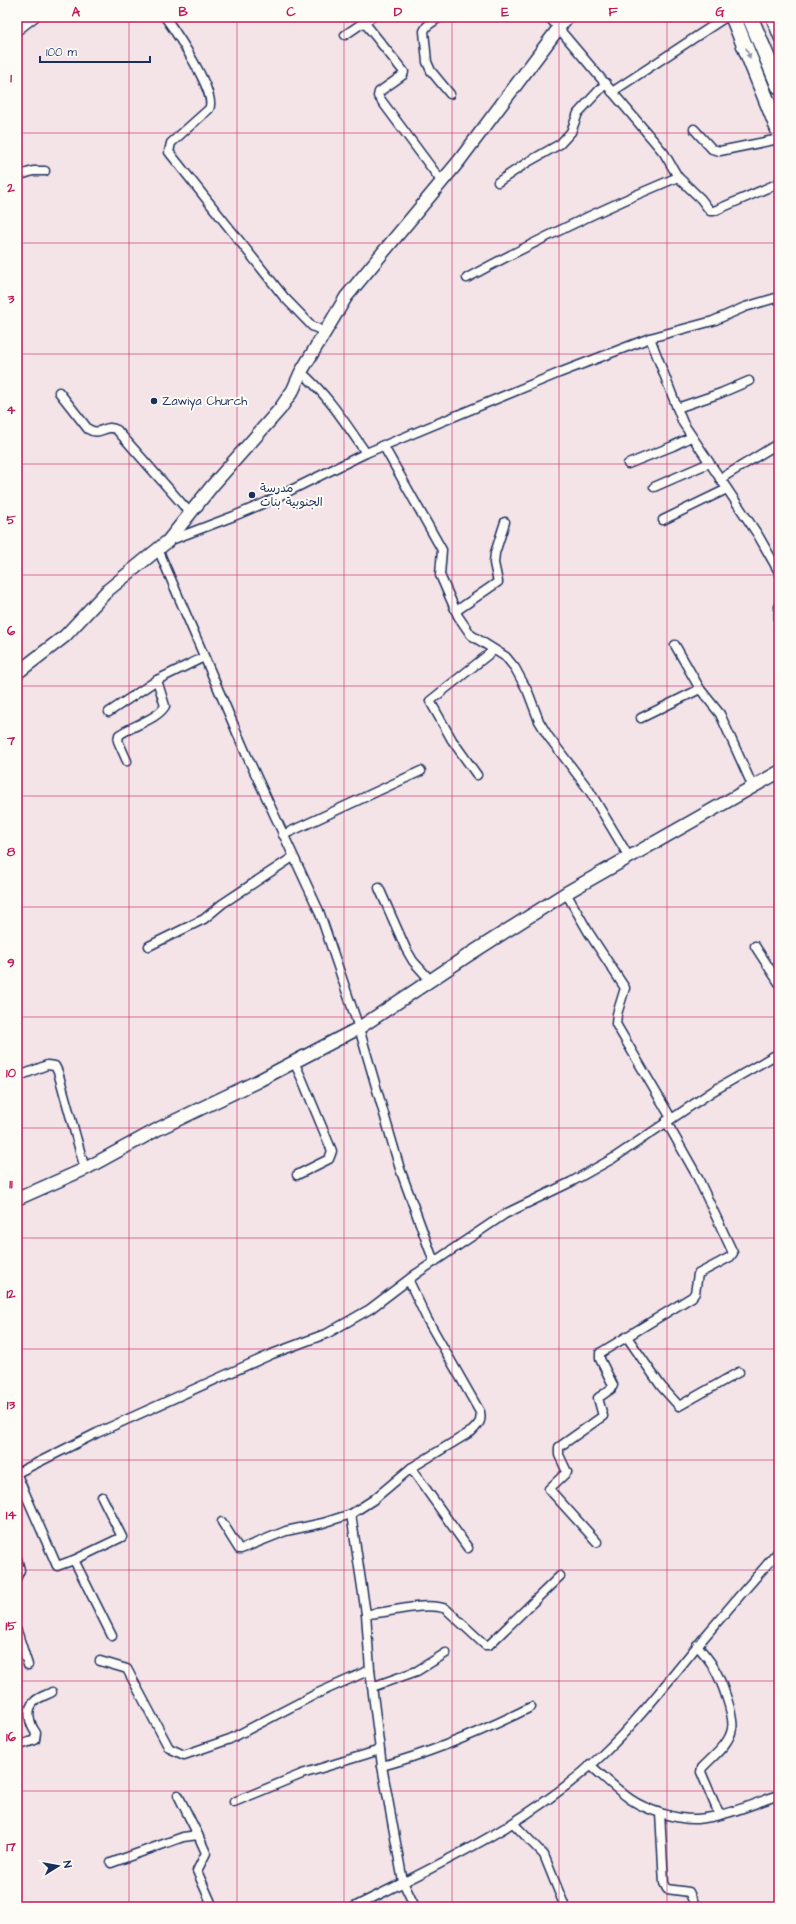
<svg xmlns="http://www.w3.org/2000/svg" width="796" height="1924" viewBox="0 0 796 1924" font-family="'Architects Daughter','Playpen Sans Arabic',sans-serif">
	<rect width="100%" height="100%" fill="#f4e3e7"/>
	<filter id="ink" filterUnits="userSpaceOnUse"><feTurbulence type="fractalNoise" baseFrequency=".025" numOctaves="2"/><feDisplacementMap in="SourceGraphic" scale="8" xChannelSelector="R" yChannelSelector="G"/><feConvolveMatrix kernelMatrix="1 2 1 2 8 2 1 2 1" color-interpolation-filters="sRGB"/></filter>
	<g filter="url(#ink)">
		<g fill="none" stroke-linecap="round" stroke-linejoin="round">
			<!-- street casing -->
			<g stroke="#1b2f5e" stroke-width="11">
				<g id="street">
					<path d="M165,17C175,31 218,94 209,109L171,143L169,152L284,297L312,326L325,332"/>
					<polyline points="372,17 364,22 404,72 403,75 379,92 378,96 442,182"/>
					<polyline points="440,17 427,26 424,31 427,62 431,71 450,94"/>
					<polyline points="549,17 664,153 678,177 701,199 710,211 714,211 779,183"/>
					<polyline points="770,17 779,39"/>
					<polyline points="17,31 35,17"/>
					<polyline points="345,35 364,22"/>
					<polyline points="612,92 726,17"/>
					<polyline points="694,129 712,149 720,151 779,139"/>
					<polyline points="17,176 33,171 45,171"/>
					<polyline points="498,182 528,162 560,144 571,132 578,113 606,83"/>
					<path d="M467,278C535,241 606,207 678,177"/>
					<polyline points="650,338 683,423 758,535 779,572"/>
					<path d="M301,372C328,395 346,424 366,453"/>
					<path d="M59,392L88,429C101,437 105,423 117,430L190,513"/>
					<polyline points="677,408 721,393 749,381"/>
					<polyline points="383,445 442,550 440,575 458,616 471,635 506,657 515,668 528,692 539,721 548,736 589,790 629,857"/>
					<polyline points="628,464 673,446 691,437"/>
					<polyline points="720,479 779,443"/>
					<polyline points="654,487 709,463"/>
					<polyline points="663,520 727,489"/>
					<polyline points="171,540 234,516 267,502 366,453 559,373 650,338 713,321 745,307 779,297"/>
					<polyline points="158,549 247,756 319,911 359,1028 400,1169 434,1262"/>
					<polyline points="779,607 779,623"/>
					<polyline points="456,611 498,582 494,563 495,553 505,522"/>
					<polyline points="675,645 700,689 720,714 753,787"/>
					<polyline points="109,712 157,680 204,657"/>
					<polyline points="641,718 700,689"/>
					<path d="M127,761L118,741L119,735C131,726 158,719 165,706L157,680"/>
					<polyline points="477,775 452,740 430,701 494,650"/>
					<polyline points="283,835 421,771"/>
					<polyline points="379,888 406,949 413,961 431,981"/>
					<polyline points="566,893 589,933 625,988 617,1014 616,1024 671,1118"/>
					<polyline points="149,946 204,919 222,904 293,857"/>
					<polyline points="755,946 779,983"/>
					<polyline points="294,1062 302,1079 332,1151 329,1159 297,1175"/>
					<polyline points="17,1077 47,1065 55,1066 58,1072 85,1169"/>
					<path d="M409,1281L427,1319L480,1412C482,1421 479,1424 472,1431L411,1468L373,1500L351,1514L366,1614L370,1670L382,1766L403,1882L415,1907"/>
					<polyline points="627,1337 661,1386 679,1406 739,1372"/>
					<polyline points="411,1468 468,1548"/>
					<polyline points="17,1473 97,1433 272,1354 328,1333 370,1309 416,1274 505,1214 571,1182 612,1159 713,1091 779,1053"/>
					<polyline points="17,1475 57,1566 74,1560 112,1636"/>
					<polyline points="222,1522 239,1549 241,1549 286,1531 323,1523 351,1514"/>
					<polyline points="597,1542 549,1489 567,1472 559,1455 559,1447 603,1416 598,1398 611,1389 613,1385 600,1359 600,1353 692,1297 695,1293 698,1274 730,1257 733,1253 697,1176 666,1121"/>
					<polyline points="17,1558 20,1570 17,1577"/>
					<polyline points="74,1560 122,1537 102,1497"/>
					<path d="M366,1614C389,1613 425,1601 446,1609L485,1645H489L560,1576"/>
					<polyline points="17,1631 28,1665"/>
					<path d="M697,1645C703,1653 710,1660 714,1668C721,1680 735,1716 732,1729C729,1745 712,1757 702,1768L701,1772L719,1814"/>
					<polyline points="100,1661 127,1669 169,1748 184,1755 230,1739 316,1694 370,1670"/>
					<polyline points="372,1687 417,1671 446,1653"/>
					<path d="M17,1746L35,1740L36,1733C30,1725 25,1709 35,1701C39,1697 47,1695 52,1692"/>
					<path d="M590,1765C603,1776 616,1789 630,1799C646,1810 677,1820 697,1819C724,1817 753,1804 779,1795"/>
					<path d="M382,1766C433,1752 483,1731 531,1707"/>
					<polyline points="178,1795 198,1835"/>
					<polyline points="234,1802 302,1774 380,1750"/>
					<polyline points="660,1813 664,1883 667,1889 689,1892 696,1907"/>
					<polyline points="513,1823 544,1855 565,1907"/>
					<polyline points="111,1863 183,1837 198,1835 206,1853 197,1871 213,1907"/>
					<path d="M354,1907C440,1864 530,1823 601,1756C638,1721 669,1680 702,1640C727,1610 753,1580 779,1551"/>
				</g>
			</g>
			<!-- secondary casing -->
			<g stroke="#1b2f5e" stroke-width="15">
				<g id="secondary">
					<polyline points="17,673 65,636 108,590 168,541 212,486 280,409 293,390 301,372 346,297 459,161 567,17"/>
					<polyline points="17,1199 85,1169 160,1128 256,1082 359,1028 467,956 566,893 779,772"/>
				</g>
			</g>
			<!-- highway casing -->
			<g stroke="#1b2f5e" stroke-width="18">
				<g id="highway">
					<polyline points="733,17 779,131"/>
					<polyline points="750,17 779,86"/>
				</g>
			</g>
			<!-- street -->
			<use href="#street" stroke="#fdfcf7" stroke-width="8"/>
			<!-- secondary -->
			<use href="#secondary" stroke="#fdfcf7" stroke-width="12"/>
			<!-- highway -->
			<use href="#highway" stroke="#fdfcf7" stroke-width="15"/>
		</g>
		<!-- one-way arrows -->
		<defs><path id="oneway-solid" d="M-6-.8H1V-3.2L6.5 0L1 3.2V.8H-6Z"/></defs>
		<use fill="#8c96aa" href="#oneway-solid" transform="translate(748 53) rotate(68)"/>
	</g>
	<!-- grid -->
	<path fill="none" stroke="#c2185b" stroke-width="1" stroke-opacity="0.55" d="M129,17V1907M237,17V1907M344,17V1907M452,17V1907M559,17V1907M667,17V1907M17,133H779M17,243H779M17,354H779M17,464H779M17,575H779M17,686H779M17,796H779M17,907H779M17,1017H779M17,1128H779M17,1238H779M17,1349H779M17,1460H779M17,1570H779M17,1681H779M17,1791H779"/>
	<!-- markers -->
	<g fill="#1b2f5e" stroke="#fdfcf7" stroke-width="1.5">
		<circle cx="154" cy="401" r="4"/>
		<circle cx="252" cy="495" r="4"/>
	</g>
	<g text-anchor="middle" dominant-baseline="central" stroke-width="4" stroke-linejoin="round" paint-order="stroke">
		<!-- poi labels -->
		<g font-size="12" fill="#1b2f5e" stroke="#fdfcf7" text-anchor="start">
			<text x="162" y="401">Zawiya Church</text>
			<text x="260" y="488">مدرسة<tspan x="260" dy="14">الجنوبية بنات</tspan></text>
		</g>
	</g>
	<!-- margin -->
	<rect width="796" height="1924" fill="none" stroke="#fdfcf7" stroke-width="44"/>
	<!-- north arrow -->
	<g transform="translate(58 1866) rotate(79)" stroke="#fdfcf7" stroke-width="3" paint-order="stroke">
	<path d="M0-3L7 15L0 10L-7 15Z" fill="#1b2f5e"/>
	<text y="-6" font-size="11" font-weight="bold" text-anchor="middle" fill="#1b2f5e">N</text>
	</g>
	<!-- scale -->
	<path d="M40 56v6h110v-6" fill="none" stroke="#1b2f5e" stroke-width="2"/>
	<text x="46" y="56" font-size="12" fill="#1b2f5e" stroke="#fdfcf7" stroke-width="3" paint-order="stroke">100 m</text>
	<rect x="22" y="22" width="752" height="1880" fill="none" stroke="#c2185b" stroke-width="1.5"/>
	<g font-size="13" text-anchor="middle" font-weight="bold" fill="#c2185b">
		<text x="76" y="16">A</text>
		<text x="183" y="16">B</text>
		<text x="291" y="16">C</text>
		<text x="398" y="16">D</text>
		<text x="505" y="16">E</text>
		<text x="613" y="16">F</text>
		<text x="720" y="16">G</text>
		<text x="11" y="82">1</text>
		<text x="11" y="192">2</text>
		<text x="11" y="303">3</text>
		<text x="11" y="414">4</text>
		<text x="11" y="524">5</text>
		<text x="11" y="635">6</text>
		<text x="11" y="745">7</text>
		<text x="11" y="856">8</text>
		<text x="11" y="967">9</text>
		<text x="11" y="1077">10</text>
		<text x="11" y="1188">11</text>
		<text x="11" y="1298">12</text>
		<text x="11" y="1409">13</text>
		<text x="11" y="1519">14</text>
		<text x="11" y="1630">15</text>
		<text x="11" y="1741">16</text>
		<text x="11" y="1851">17</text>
	</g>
</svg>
